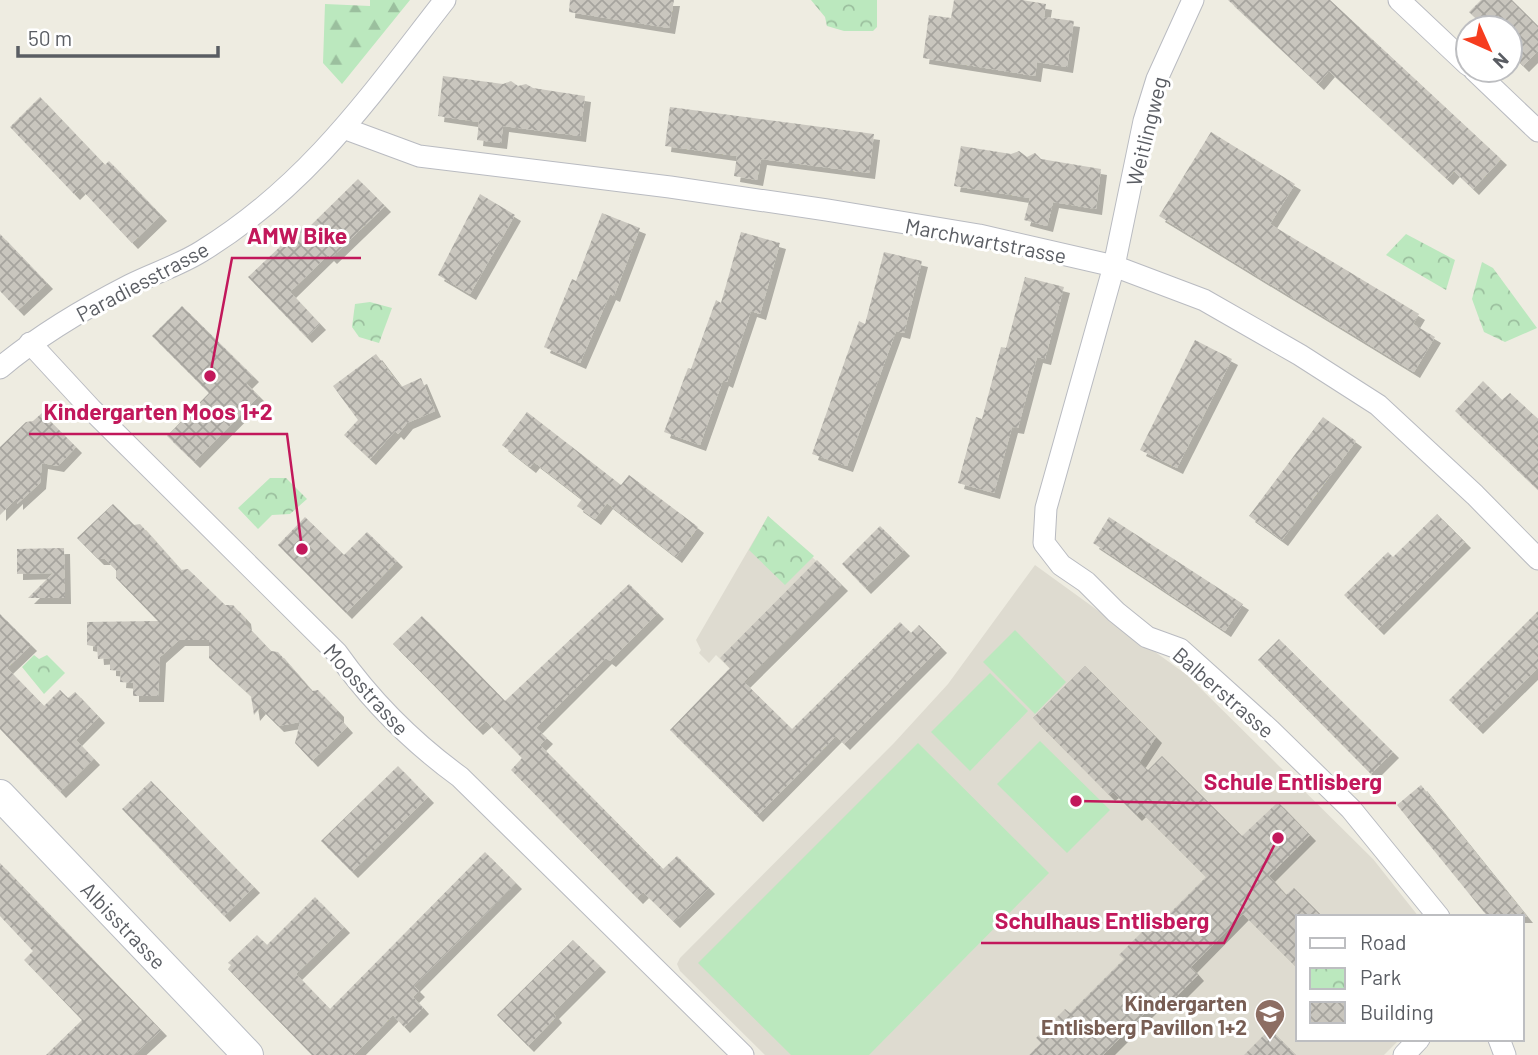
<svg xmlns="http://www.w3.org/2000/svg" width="1538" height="1055" viewBox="0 0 1538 1055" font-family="Barlow,sans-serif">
	<defs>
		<pattern id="forest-firs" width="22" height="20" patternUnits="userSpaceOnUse" patternTransform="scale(1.75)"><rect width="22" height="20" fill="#bbe8be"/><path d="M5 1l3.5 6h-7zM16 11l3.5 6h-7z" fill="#9bbf9e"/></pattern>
		<pattern id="park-crowns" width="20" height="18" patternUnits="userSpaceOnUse" patternTransform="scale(1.75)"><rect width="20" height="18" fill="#bbe8be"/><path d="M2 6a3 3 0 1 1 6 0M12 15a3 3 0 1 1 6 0" fill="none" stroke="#9bbf9e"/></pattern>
		<pattern id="building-cross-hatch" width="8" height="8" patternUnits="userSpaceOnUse" patternTransform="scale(1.75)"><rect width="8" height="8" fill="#c9c6be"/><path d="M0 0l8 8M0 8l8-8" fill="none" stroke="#a6a49e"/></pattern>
		<filter id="shadow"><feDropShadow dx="6" dy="6" stdDeviation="0" flood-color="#0004"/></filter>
	</defs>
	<rect width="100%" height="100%" fill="#eeece1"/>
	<!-- education -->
	<g fill="#dedbd0">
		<polygon points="768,516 842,585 744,683 716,655 709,663 699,653 701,650 696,640"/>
		<polygon points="1035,565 1187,675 1373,859 1419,917 1298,917 1298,1039 1400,1039 1384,1055 765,1055 680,971 677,964 680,958 894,743 948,684"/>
	</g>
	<!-- green -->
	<g fill="#bbe8be">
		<polygon points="1015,630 1066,682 1035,714 983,662"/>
		<polygon points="990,673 1028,711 970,771 931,732"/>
		<polygon points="1040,741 1110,810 1067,853 997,784"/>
		<polygon points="918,743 1049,873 869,1055 791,1055 698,963"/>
	</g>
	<!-- forest -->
	<polygon fill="url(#forest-firs)" points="370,0 410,0 342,84 323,63 325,4 370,6"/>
	<!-- park -->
	<g fill="url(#park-crowns)">
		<polygon points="811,0 877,0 877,27 873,31 844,31 827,26 825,17"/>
		<polygon points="1406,234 1455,260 1446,290 1386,255"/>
		<polygon points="1482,262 1493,268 1537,328 1505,342 1484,332 1472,299"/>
		<polygon points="370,302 392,308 379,343 359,337 352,327 355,304"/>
		<polygon points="270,478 286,478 307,499 290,514 272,515 258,529 238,508"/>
		<polygon points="768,516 814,556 785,585 749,550"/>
		<polygon points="34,655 39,659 47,655 65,673 44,694 22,667"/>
	</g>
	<!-- building -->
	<g fill="url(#building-cross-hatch)" filter="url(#shadow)">
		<polygon points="570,0 674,0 669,28 569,12"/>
		<polygon points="954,0 1022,0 1046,4 1044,17 1074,21 1067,67 1037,62 1035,76 923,58 929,15 951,18"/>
		<polygon points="1228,0 1330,0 1501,159 1473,189 1454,171 1447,179 1329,71 1318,84"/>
		<polygon points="1481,0 1512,0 1538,26 1538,51 1523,66 1510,53 1510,28 1486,28 1469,12"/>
		<polygon points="443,76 503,84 511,81 518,86 526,84 533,88 585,96 580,136 503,126 501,143 477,140 479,122 438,116"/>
		<polygon points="40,97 105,165 109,161 161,215 132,243 80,188 74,194 10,127"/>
		<polygon points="670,107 874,134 869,173 761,159 757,180 734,176 737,156 665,146"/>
		<polygon points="1211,132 1295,184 1270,224 1419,314 1413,324 1435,337 1414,372 1159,216"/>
		<polygon points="961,146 1011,154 1019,151 1027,157 1035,153 1041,159 1101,169 1096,209 1053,202 1047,226 1024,220 1030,198 954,186"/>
		<polygon points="358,179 385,206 331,258 328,255 290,292 320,324 306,337 248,277 301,227 305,231"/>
		<polygon points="480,194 515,215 470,294 438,275"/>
		<polygon points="602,213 640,228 614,296 610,294 580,363 544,347 572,279 576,281"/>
		<polygon points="741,232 780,243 760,314 751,311 727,382 723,380 700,445 664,432 688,368 691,369 716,300 721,303"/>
		<polygon points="0,234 47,283 18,310 0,291"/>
		<polygon points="884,252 922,261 904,333 896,331 847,466 812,454 859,321 865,324"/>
		<polygon points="1025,277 1064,287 1045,359 1037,357 1018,428 1012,427 994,493 958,483 976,417 982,419 1001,347 1006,348"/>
		<polygon points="182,306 253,376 246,383 259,396 194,462 167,436 209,393 152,336"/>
		<polygon points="1195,340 1232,359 1177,468 1140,450"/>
		<polygon points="376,354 401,387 421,378 435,411 407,423 398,434 395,431 370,459 344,435 358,420 333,386"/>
		<polygon points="1483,381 1502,400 1510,393 1538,419 1538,490 1455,411"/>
		<polygon points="527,412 621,485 629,475 698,527 676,557 607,503 595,519 577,506 582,499 534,462 530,467 502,445"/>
		<polygon points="42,413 76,447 58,466 42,463 40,483 17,504 17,498 0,515 0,447 26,422 33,421"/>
		<polygon points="1323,417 1356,441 1282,540 1249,516"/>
		<polygon points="113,504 134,525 140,524 181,570 188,569 225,605 233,605 245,618 246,625 271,651 278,652 312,691 318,690 338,711 338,717 347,727 312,761 295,743 300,722 278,726 260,708 254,715 251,696 209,658 209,640 179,640 160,657 158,696 133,696 133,683 120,682 121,671 110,670 110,658 98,659 97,647 87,645 87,622 158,621 116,578 116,570 105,559 98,559 77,538"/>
		<polygon points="1437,514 1465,542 1378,629 1344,595 1388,552 1393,557"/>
		<polygon points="305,517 344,555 367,532 397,561 346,613 278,545"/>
		<polygon points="1109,517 1243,604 1225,631 1093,543"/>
		<polygon points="880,526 904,550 865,588 842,564"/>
		<polygon points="64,548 65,598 28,598 53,573 17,574 17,549"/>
		<polygon points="817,560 842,585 744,682 792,729 900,622 911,633 919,625 941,647 844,744 836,736 757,816 670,730 730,668 720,658"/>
		<polygon points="629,584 658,613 610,661 606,658 536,728 547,738 540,745 663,869 677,856 709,888 674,922 643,892 637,898 511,770 522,758 486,721 477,729 393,644 422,616 505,701"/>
		<polygon points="1538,611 1538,668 1477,728 1449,700"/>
		<polygon points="0,614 31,645 7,668 44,706 60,690 68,698 75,692 99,717 76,740 94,759 60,792 0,729"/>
		<polygon points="1279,639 1393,752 1371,774 1258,660"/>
		<polygon points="1085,666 1156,737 1139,763 1148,770 1162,756 1242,836 1278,802 1310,835 1269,876 1286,895 1294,888 1323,917 1298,917 1298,969 1243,914 1191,967 1198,975 1168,1005 1161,997 1103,1055 1029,1055 1041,1043 1036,1038 1065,1009 1070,1013 1124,959 1119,955 1147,927 1152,931 1206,877 1140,811 1136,815 1113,792 1109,795 1033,718"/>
		<polygon points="398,766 428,797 352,872 321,841"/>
		<polygon points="151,781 254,887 224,916 122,809"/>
		<polygon points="1421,785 1527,917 1488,917 1397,805"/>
		<polygon points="485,852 516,883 414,986 419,991 413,997 423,1008 404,1027 393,1015 354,1055 312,1055 228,969 231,965 228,963 257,935 267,945 315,897 344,927 296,974 330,1009"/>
		<polygon points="0,863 161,1030 134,1055 46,1055 82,1020 24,960 33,951 0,916"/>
		<polygon points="573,940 600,966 553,1013 556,1017 528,1046 497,1015"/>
		<polygon points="1270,1029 1296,1055 1244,1055"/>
	</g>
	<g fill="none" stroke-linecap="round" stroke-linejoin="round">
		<!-- street casing -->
		<g stroke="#b9bbc1" stroke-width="23">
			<g id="street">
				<polyline points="1193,0 1157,79 1144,121 1114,266 1046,508 1044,543 1061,565 1086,582 1116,612 1147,637 1180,649 1270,730 1351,809 1439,917"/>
				<polyline points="1399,0 1468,65"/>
				<polyline points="1474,70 1538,131"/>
				<polyline points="346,129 419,156 670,187 827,210 979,235 1114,266 1204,300 1300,355 1378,405 1475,495 1538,559"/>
				<path d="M30,343L91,409L337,653C371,701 412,742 460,777L743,1055"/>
				<path d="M0,368C39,335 85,308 130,285C154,273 180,265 202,251C309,185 370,96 445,0"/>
				<polyline points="1499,1039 1505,1055"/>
				<polyline points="1404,1055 1419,1039"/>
			</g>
		</g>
		<!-- secondary casing -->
		<g stroke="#babdc4" stroke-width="32">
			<polyline id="secondary" points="0,795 248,1055"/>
		</g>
		<!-- street -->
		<use href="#street" stroke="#fff" stroke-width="21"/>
		<!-- secondary -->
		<use href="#secondary" stroke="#fff" stroke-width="30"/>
	</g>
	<!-- icons -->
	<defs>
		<g id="school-pin" transform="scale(1.575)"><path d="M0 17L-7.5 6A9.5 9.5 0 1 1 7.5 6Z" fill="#8d6e63" stroke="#fff"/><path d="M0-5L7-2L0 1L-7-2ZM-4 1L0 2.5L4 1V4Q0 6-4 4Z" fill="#fff"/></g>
	</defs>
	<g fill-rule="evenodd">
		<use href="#school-pin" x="1270" y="1014"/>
	</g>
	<g text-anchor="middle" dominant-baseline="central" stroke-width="6" stroke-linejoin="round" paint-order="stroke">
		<!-- street labels -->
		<g font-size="21" fill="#5a5d63" stroke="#fff">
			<text transform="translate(1146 131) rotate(-76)">Weitlingweg</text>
			<text transform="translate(986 240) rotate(11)">Marchwartstrasse</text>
			<text transform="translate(142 281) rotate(-28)">Paradiesstrasse</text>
			<text transform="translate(367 689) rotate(48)">Moosstrasse</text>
			<text transform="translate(1224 692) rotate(41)">Balberstrasse</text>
			<text transform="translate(124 925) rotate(46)">Albisstrasse</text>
		</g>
		<!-- education labels -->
		<g font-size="21" font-weight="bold" fill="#785e54" stroke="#fff" text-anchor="end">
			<text x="1247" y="1002">Kindergarten<tspan x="1247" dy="24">Entlisberg Pavillon 1+2</tspan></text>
		</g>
	</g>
	<!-- callouts -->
	<path fill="none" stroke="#c2185b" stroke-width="2.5" d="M210 376L232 258H361M302 549L287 434H29M1076 801L1190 803H1396M1278 838L1224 943H981"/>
	<g fill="#c2185b" stroke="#fff" stroke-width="2.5">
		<circle cx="210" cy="376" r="7"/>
		<circle cx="302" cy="549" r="7"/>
		<circle cx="1076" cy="801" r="7"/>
		<circle cx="1278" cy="838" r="7"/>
	</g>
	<g font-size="23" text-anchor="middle" font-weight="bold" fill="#c2185b" stroke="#fff" stroke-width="6" stroke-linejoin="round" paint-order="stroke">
		<text x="297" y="244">AMW Bike</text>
		<text x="158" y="420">Kindergarten Moos 1+2</text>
		<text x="1293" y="790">Schule Entlisberg</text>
		<text x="1102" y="929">Schulhaus Entlisberg</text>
	</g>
	<!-- legend -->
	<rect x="1296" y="915" width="228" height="126" fill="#ffffff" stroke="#bdbec1" stroke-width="2"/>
	<rect x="1310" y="938" width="35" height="10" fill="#ffffff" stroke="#bdbec1" stroke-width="2"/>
	<text x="1360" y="950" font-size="21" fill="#5a5d63">Road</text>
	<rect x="1310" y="968" width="35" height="21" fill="url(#park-crowns)" stroke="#bdbec1" stroke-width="2"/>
	<text x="1360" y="985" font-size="21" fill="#5a5d63">Park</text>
	<rect x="1310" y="1002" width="35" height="21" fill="url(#building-cross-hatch)" stroke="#bdbec1" stroke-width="2"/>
	<text x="1360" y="1020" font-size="21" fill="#5a5d63">Building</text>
	<!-- north arrow -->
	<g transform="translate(1489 49) rotate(135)"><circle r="33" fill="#ffffff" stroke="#bdbec1" stroke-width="2"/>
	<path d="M0-5L12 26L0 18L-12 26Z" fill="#f63d1f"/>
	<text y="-10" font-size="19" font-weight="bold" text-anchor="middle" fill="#5a5d63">N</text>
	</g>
	<!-- scale -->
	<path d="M18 46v10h200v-10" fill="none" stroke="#5a5d63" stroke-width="3.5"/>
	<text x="28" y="46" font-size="21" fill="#5a5d63" stroke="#ffffff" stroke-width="5" paint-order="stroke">50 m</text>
</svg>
